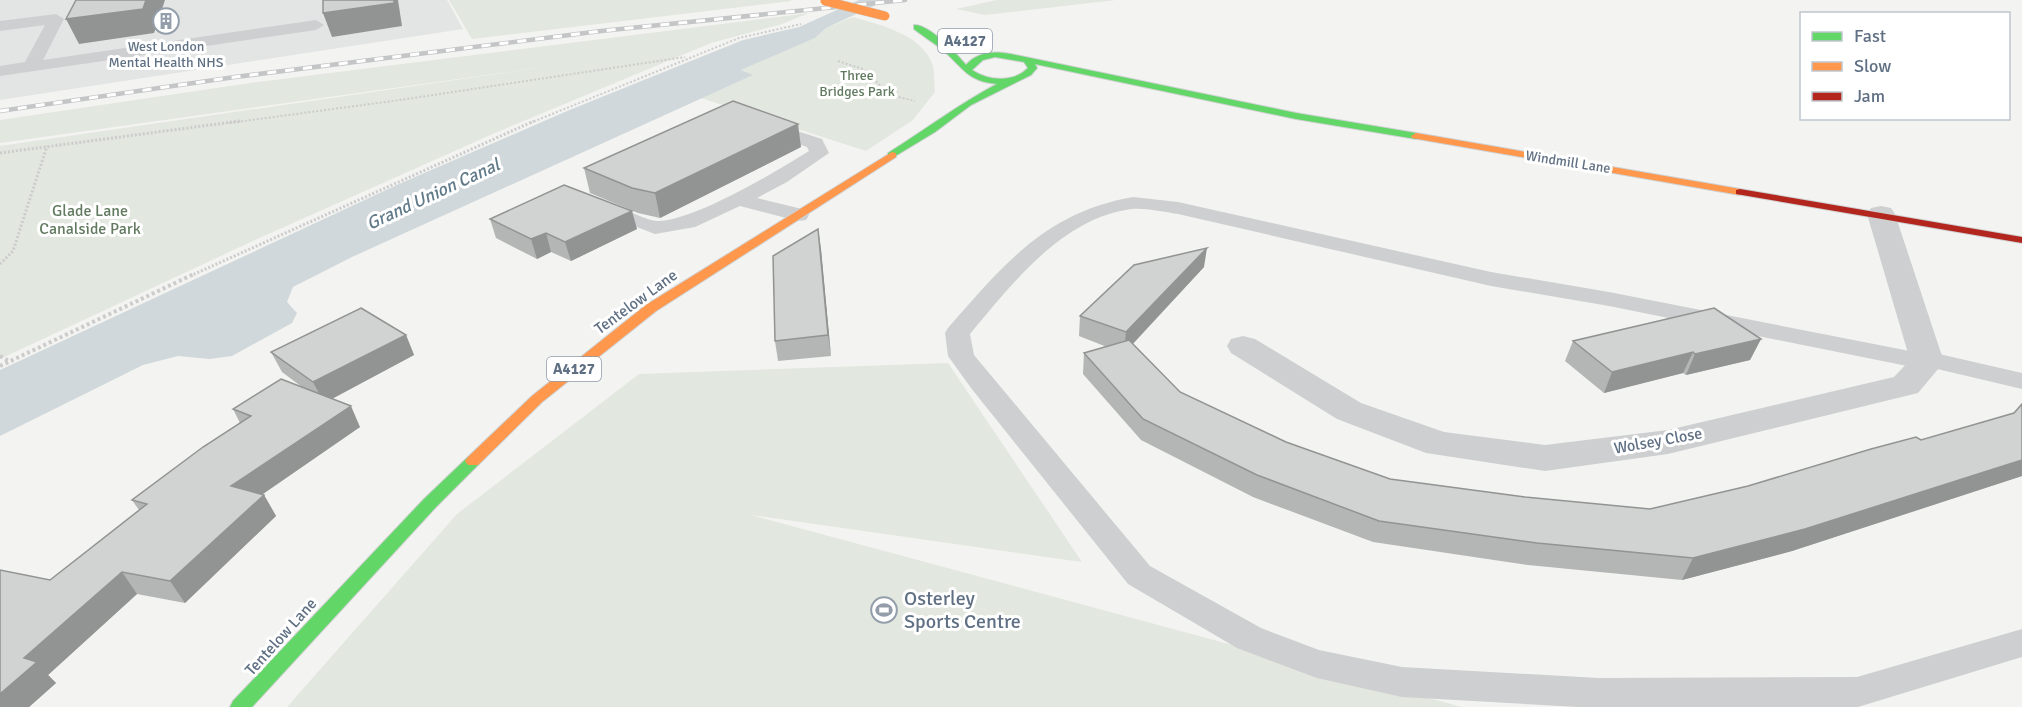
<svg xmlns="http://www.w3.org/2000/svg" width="2022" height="707" viewBox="0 0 2022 707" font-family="Signika,sans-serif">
	<rect width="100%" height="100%" fill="#f3f4f1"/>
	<!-- built -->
	<polygon fill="#e3e5e4" points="0,0 447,0 463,29 0,100"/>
	<!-- green -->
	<g fill="#e2e7df">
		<polygon points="449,0 790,0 792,1 472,39"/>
		<polygon points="997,0 1116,0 985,15 956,9"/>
		<polygon points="809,13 782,24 711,43 495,133 255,240 0,359 0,146 565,64 0,143 0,120 250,83"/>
		<path d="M853,17C881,25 920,34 932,63C935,72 934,83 935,92L913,120L866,151L701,98L752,75L741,70L815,38L826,28Z"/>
		<polygon points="948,363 1082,562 751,515 1462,707 287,707 457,514 639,374"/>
	</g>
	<!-- water -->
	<polygon fill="#d1d8db" points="859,0 887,0 826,28 815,38 741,70 753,75 352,257 293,287 287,302 297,313 292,323 232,356 210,359 178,356 143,365 0,436 0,370 399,184 567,111 743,40 799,27"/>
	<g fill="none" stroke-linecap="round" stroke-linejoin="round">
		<!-- fast casing -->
		<g stroke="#cfd1d2" stroke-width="2">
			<g id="fast">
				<path d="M914,25C929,24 957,54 966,65C978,51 995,51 1011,54L1296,113L1416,133L1421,136L1416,139L1296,119L1035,64L1037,68L1031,75L971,105L935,132L892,158L888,157V153C925,130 959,104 997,84C968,81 965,70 945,52C936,44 924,37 914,29ZM995,57L1024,62L1028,68C1013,83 989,81 972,70L983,60Z"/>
				<polygon points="473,456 478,457 481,461 478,465 436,507 252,707 230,707 233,701 424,499 468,457"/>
			</g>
		</g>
		<!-- slow casing -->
		<g stroke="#cfd1d2" stroke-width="2">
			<g id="slow">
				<polygon points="1416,133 1740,189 1745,192 1740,195 1412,138 1411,136"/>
				<polygon points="892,152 896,153 896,157 656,311 542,402 478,465 468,465 465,461 468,457 532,396 646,305"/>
			</g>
		</g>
		<!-- jam casing -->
		<g stroke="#cfd1d2" stroke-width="2">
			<polygon id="jam" points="1740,189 2022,237 2022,243 1736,194 1736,190"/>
		</g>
		<!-- path-far2 -->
		<g stroke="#ccc" stroke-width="2" stroke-dasharray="2 2" stroke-linecap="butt">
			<polyline points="838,61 863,69 883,88 899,97 915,101"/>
			<polyline points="229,123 400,100 685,57"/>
			<polyline points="530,123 739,38 801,24"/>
		</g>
		<!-- path-far1 -->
		<g stroke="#ccc" stroke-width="3" stroke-dasharray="2 2" stroke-linecap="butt">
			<polyline points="0,153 240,121"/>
			<polyline points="0,264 13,251 47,146"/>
			<polyline points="190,276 534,121"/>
		</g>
		<!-- path -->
		<g stroke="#ccc" stroke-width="4" stroke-dasharray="3 3" stroke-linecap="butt">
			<polyline points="0,356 9,361"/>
			<polyline points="0,366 194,274"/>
		</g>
		<!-- lane -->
		<g fill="#cecfd0" fill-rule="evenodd">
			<polygon points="56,14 64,19 43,60 316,20 324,25 316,30 0,76 0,66 25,62 45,25 0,31 0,21"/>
			<path d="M769,122L822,139L829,153L787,182L757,198L806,210L809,215L806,220L798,221L740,206L695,227L655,234L595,211L591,207L595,203L602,201C617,204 645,221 658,221C694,221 777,171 809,151L807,147L762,132L760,128L762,124Z"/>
			<path d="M1133,197L1178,202L1491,272L1609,292L1920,353L1926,351L2022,373V389L1933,368L1927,370L1609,306L1491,286L1178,214C1163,212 1147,208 1132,209C1063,217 1011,285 970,334L974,355L1150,566L1261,628L1319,650L1402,667L1599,678L1857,677L2022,629V657L1858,707H1578L1402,697L1317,678L1237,648L1128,584L971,388L948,356L945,333L948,328C1003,265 1046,212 1133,197Z"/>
		</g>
		<!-- street -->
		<polygon fill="#cecfd0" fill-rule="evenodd" points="1881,206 1891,208 1895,214 1944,362 1918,393 1668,454 1545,471 1426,453 1337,419 1231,353 1227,346 1231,339 1243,336 1255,339 1361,403 1444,432 1545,445 1668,430 1894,377 1910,360 1867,214 1871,208"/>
		<!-- fast -->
		<use href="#fast" fill="#63d668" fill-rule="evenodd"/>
		<!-- slow -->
		<use href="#slow" fill="#ff974d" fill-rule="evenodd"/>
		<!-- jam -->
		<use href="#jam" fill="#b3261e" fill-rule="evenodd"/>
		<!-- rail casing -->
		<g stroke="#c4c5c6" stroke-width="4.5">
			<polyline id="rail" points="0,111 235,77 601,31 905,0"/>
		</g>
		<!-- rail -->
		<use href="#rail" stroke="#fff" stroke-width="3" stroke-dasharray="9" stroke-linecap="butt"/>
		<!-- slow-bridge casing -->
		<g stroke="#cfd1d1" stroke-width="10" stroke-linecap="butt">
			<polyline id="slow-bridge" points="825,1 885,16"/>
		</g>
		<!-- slow-bridge -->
		<use href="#slow-bridge" stroke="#ff974d" stroke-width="9"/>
	</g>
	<!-- wall -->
	<g fill="#b4b5b5">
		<polygon points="801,147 660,218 638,213 590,193 584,168"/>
		<polygon points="490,219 637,229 571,261 551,252 537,259 496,238"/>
		<polygon points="821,249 831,356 778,361 775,341"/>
		<polygon points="1204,267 1133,344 1180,392 1286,442 1390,479 1525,497 1650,509 1748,486 1921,440 2022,476 1792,551 1682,580 1528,565 1373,542 1253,497 1141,440 1083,374 1084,353 1107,347 1079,336 1080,316"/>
		<polygon points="406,335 414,355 332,399 360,427 263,494 264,495 276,516 185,603 137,594 48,675 56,683 29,707 50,580 139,510 132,500 240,423 233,409 302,387 282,372 271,352"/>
		<polygon points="1761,339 1750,360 1686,375 1683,373 1604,393 1565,361 1573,341"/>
	</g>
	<!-- shaded-wall -->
	<g fill="#929393">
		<polygon points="146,0 165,0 154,33 79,44 66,19"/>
		<polygon points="394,0 398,0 402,26 332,37 323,13"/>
		<polygon points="798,124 801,147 660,218 655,193"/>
		<polygon points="632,211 637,229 571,261 565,242"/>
		<polygon points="818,229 821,249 831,356 828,335"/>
		<polygon points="546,233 551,252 537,259 531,239"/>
		<polygon points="1207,248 1204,267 1124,353 1126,332"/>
		<polygon points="406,335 414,355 324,403 313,382"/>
		<polygon points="1761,339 1750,360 1686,375 1695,354"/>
		<polygon points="1693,352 1683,373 1604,393 1612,372"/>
		<polygon points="351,406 360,427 244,507 231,486"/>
		<polygon points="2022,460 2022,476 1792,551 1682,580 1693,558"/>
		<polygon points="264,495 276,516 185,603 170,581"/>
		<polygon points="122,572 137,594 48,675 56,683 29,707 0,707 0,694 24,658"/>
	</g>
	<!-- building -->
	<g fill="#d1d2d2" stroke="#929393" stroke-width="1.5">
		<polygon points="76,0 146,0 143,9 66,19"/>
		<polygon points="323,0 394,0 394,3 323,13"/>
		<polygon points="733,101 798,124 655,193 632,188 584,168"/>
		<polygon points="564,185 632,211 565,242 546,233 531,239 490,219"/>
		<polygon points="818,229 828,335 775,341 773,256"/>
		<polygon points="1207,248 1126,332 1080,316 1134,265"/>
		<polygon points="361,308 406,335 313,382 271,352"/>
		<polygon points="1714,308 1761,339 1695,354 1693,352 1612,372 1573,341"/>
		<polygon points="1129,340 1180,392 1286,442 1390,479 1525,497 1650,509 1748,486 1871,449 1916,437 1921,440 2014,413 2022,404 2022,460 1805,529 1693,558 1537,543 1379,521 1257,475 1143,419 1084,353"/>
		<polygon points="281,379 351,406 231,486 264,495 170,581 122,572 24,658 37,662 0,694 0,570 50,580 147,504 132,500 203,447 251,416 233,409"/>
	</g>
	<!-- icons -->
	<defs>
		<g id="building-ring" transform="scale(1.35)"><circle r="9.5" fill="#fff" stroke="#939eaa" stroke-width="1.5"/><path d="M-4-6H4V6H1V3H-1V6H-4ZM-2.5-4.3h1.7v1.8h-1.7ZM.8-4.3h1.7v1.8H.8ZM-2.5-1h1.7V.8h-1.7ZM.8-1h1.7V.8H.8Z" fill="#939eaa"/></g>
		<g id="stadium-ring" transform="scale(1.35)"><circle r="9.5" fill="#fff" stroke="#939eaa" stroke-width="1.5"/><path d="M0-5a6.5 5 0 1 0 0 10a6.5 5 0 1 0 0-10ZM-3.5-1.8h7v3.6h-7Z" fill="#939eaa"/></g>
	</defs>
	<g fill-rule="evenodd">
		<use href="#building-ring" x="166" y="21"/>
		<use href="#stadium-ring" x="884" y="610"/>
	</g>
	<g text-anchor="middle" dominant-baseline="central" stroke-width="6" stroke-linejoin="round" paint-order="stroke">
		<!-- far-poi labels -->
		<g font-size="14" fill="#607084" stroke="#fff">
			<text x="166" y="46">West London<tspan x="166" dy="16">Mental Health NHS</tspan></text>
		</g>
		<!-- far-park labels -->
		<g font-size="14" fill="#627b60" stroke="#fff">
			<text x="857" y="75">Three<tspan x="857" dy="16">Bridges Park</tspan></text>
		</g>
		<!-- far-street labels -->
		<g font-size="14" fill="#607084" stroke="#fff">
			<text transform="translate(1568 162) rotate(9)">Windmill Lane</text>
		</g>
		<!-- shield labels -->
		<g fill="#fff" stroke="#909ba9" stroke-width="1.5">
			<rect x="938" y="29" width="54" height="24" rx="4.5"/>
			<rect x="547" y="357" width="54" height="24" rx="4.5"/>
		</g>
		<g font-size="15" font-weight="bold" fill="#607084">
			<text x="965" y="41">A4127</text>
			<text x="574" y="369">A4127</text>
		</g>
		<!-- park labels -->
		<g font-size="16" fill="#627b60" stroke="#fff">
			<text x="90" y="211">Glade Lane<tspan x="90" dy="18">Canalside Park</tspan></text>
		</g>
		<!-- street labels -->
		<g font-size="16" fill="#607084" stroke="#fff">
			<text transform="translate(636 302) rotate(-36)">Tentelow Lane</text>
			<text transform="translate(1658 441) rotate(-10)">Wolsey Close</text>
			<text transform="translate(281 637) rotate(-48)">Tentelow Lane</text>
		</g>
		<!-- water labels -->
		<g font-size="18" font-style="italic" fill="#607a89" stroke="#fff">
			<text transform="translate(433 194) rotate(-25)">Grand Union Canal</text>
		</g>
		<!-- near-poi labels -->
		<g font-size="20" fill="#607084" stroke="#fff" text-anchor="start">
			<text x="904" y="598">Osterley<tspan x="904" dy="23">Sports Centre</tspan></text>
		</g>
	</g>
	<!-- legend -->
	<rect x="1800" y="12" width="210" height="108" fill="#ffffff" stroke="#bfc6ce" stroke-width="1.5"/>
	<rect x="1812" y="32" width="30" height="9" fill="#63d668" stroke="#bfc6ce" stroke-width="1.5"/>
	<text x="1854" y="42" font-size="18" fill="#607084">Fast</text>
	<rect x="1812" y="62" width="30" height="9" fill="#ff974d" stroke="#bfc6ce" stroke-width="1.5"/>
	<text x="1854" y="72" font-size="18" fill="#607084">Slow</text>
	<rect x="1812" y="92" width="30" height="9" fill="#b3261e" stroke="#bfc6ce" stroke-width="1.5"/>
	<text x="1854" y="102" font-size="18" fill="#607084">Jam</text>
</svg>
